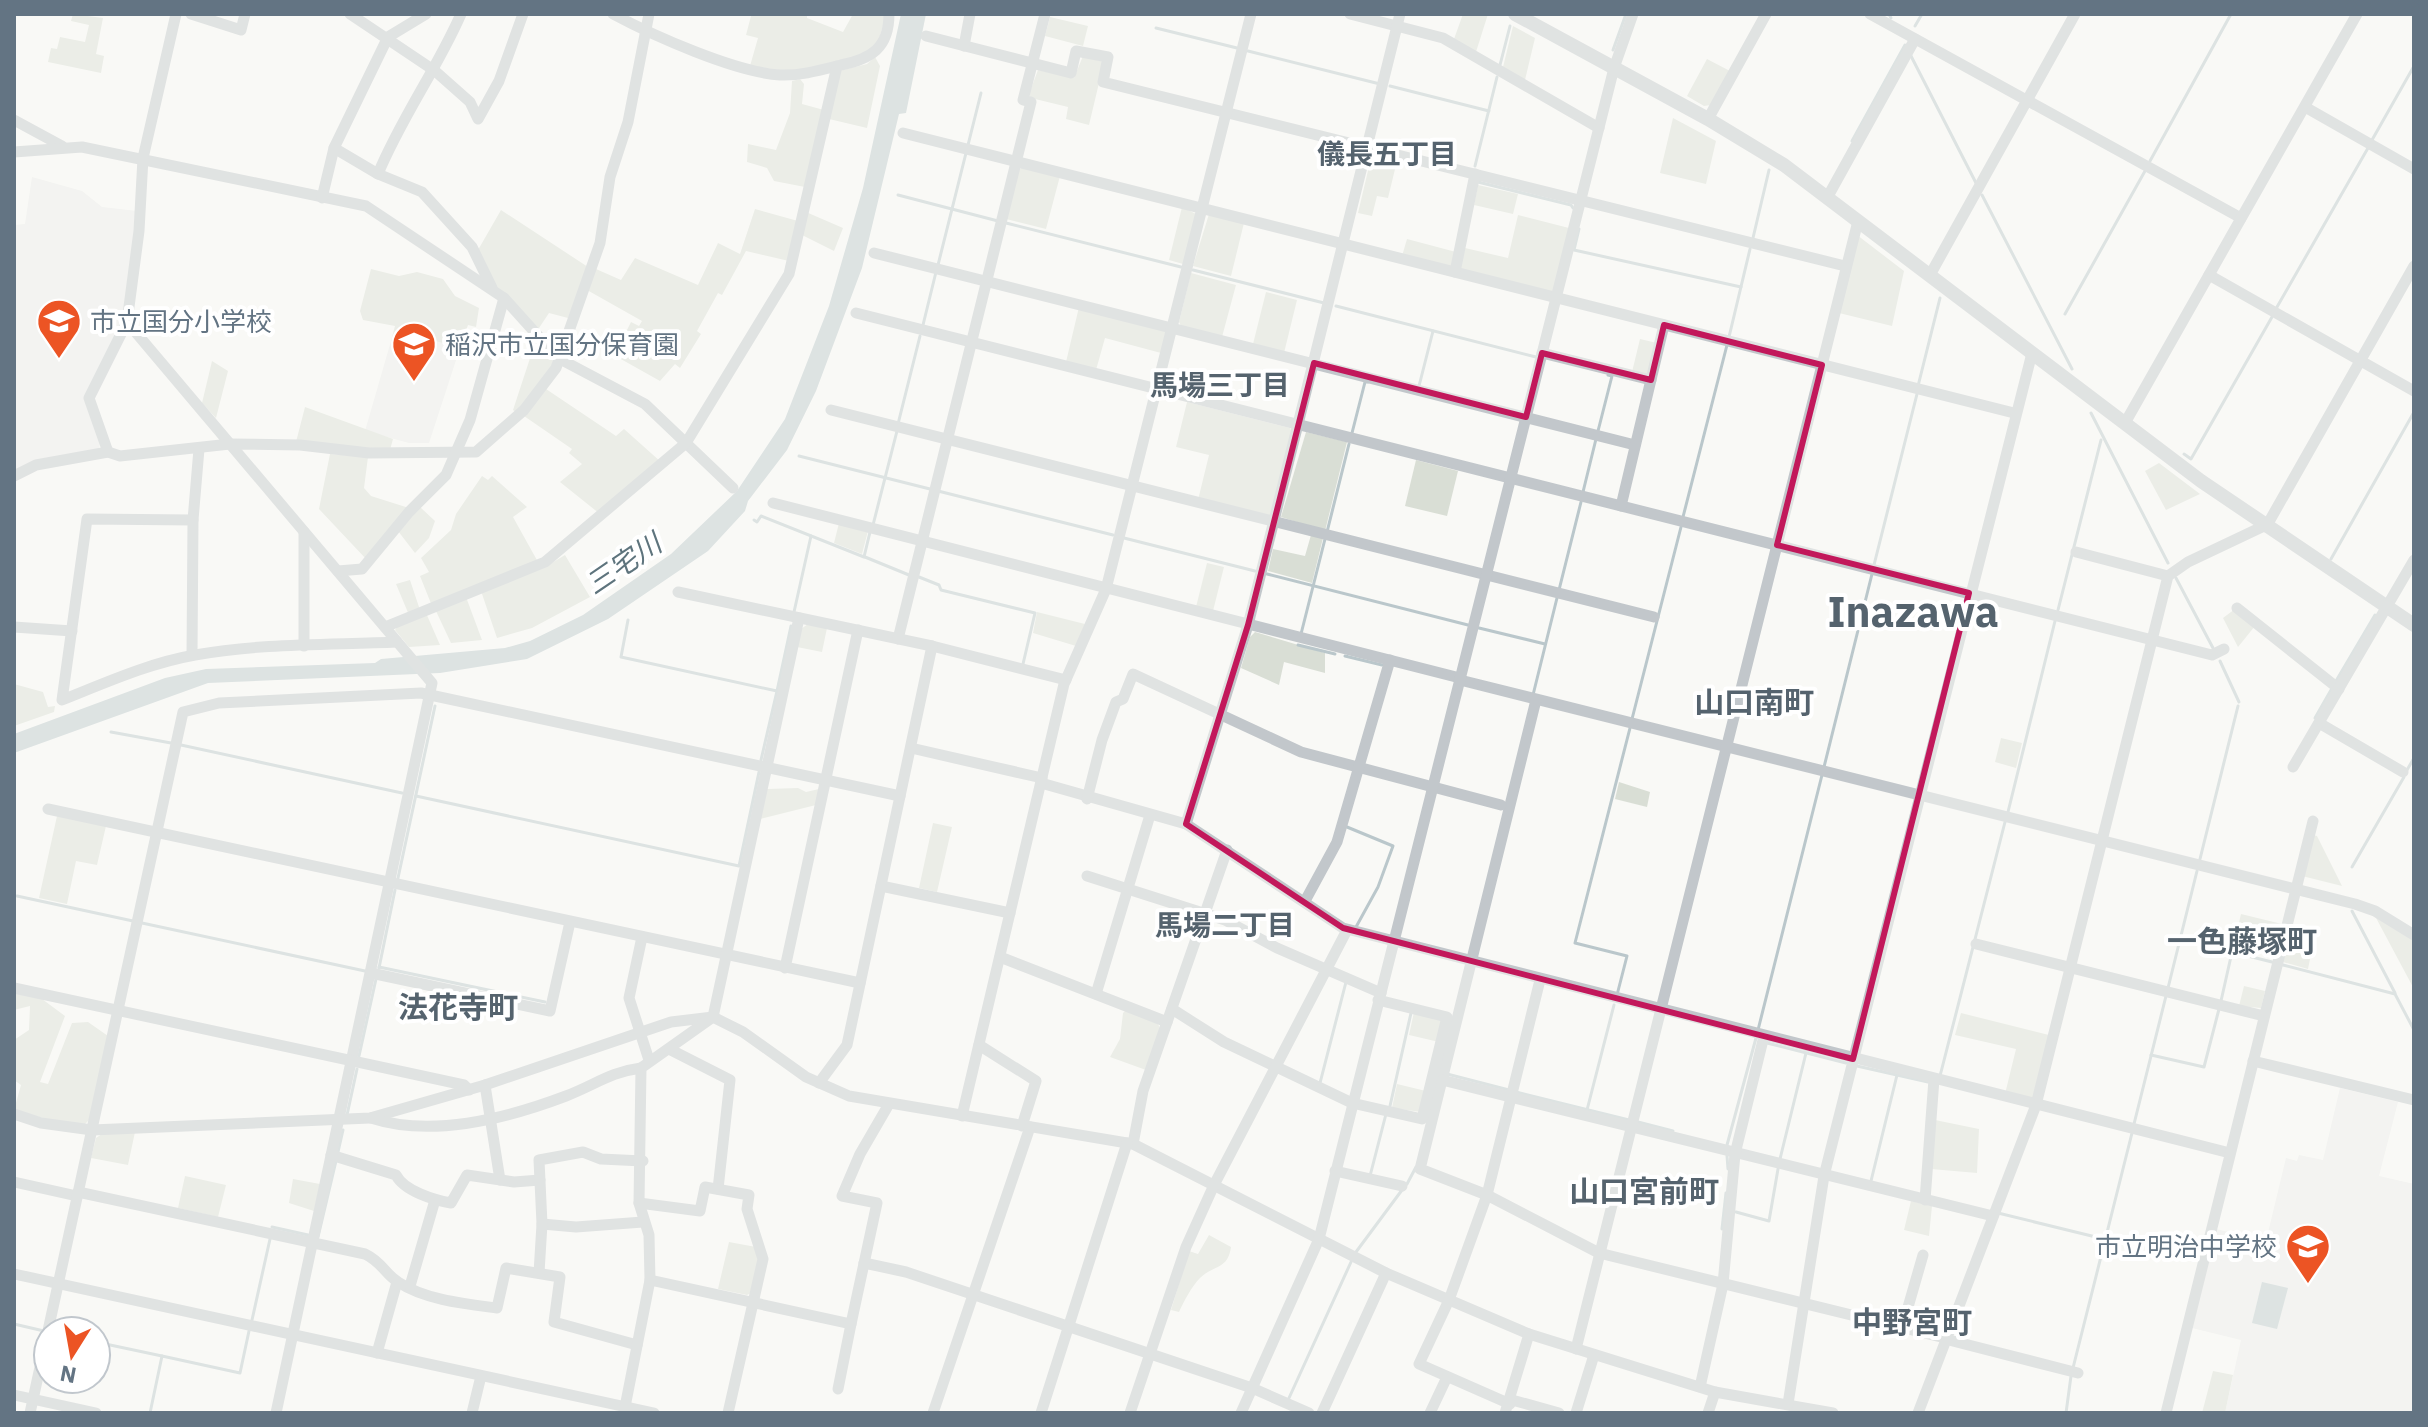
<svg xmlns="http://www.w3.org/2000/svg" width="2428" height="1427" viewBox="0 0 2428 1427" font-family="'IBM Plex Sans','Noto Sans JP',sans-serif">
	<rect width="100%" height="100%" fill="#f9f9f6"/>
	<!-- built -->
	<g fill="#eaebea">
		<polygon points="32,177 82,191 102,207 137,211 124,323 86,397 100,442 99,450 14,472 14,225 25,224"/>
		<polygon points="414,335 460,348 429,443 409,443 365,431 391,341 409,347"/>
		<polygon points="2340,1088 2398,1102 2379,1176 2414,1184 2414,1413 2225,1413 2241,1340 2192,1328 2216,1229 2266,1241 2286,1158 2297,1161 2299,1155 2323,1160"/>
	</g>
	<!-- green -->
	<g fill="#d9ded5">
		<polygon points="73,14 103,18 96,54 104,56 101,73 48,62 51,48 57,49 60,37 85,42 89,25 71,21"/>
		<polygon points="746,14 807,14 807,18 843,32 853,14 886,16 875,52 794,72 750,66 758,38 746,35 751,16"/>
		<polygon points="1463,14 1488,14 1476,52 1454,39"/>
		<polygon points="1050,17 1088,26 1083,46 1045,36"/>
		<polygon points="1513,26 1535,38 1525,80 1503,67"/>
		<polygon points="1083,56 1104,62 1089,125 1066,119 1068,107 1031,98 1029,94 1038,70 1074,78"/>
		<polygon points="875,57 880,66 867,128 829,119 839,71 867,64"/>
		<polygon points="1707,59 1730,71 1711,105 1704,106 1687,96"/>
		<polygon points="800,79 804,84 802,104 824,110 805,187 774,181 767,168 747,162 748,144 776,150 790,113 792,81"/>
		<polygon points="1673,118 1716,141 1706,184 1660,173"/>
		<polygon points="1376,155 1397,161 1388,198 1377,196 1372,216 1358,213 1371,158"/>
		<polygon points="1023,167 1060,176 1046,229 1006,219 1018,170"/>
		<polygon points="1478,185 1518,194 1513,214 1474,205"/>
		<polygon points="1182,207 1196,214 1183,264 1169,260"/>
		<polygon points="755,209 798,221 789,261 746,251 722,295 718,293 697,331 701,334 680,368 675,364 660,381 619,358 628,342 623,338 631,322 639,326 642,321 587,290 596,269 621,280 635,258 698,285 718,243 740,254"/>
		<polygon points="501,210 588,267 568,318 549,313 537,331 497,290 478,250"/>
		<polygon points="806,212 843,228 834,251 802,235"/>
		<polygon points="1209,214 1244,223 1231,276 1193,266"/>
		<polygon points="1518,215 1569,228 1554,291 1549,293 1460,269 1465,248 1508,258"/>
		<polygon points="1857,235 1904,271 1892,326 1839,313"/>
		<polygon points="1407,239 1456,252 1453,266 1449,268 1402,256"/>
		<polygon points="371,269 399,276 417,272 443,279 455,296 479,308 476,327 468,325 460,348 414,335 409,347 391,341 395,326 363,320 360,311"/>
		<polygon points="1191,273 1236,285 1222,337 1181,326 1179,322"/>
		<polygon points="1266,292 1297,300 1284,353 1253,344"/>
		<polygon points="1079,307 1163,329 1166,333 1161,353 1105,338 1096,370 1066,362"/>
		<polygon points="1640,339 1657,343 1647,375 1632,372"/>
		<polygon points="536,340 553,361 552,368 517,413 513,410"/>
		<polygon points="212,361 228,371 216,418 202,403"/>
		<polygon points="546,389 616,436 624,429 661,462 600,514 560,482 582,464 569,453 572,449 524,416"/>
		<polygon points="1187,402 1290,428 1292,433 1272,514 1268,517 1198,500 1209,455 1176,447"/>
		<polygon points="305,407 393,439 390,450 296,442"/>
		<polygon points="1306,432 1347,442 1325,531 1281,517"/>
		<polygon points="330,454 368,457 364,488 371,496 409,508 367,560 319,509"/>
		<polygon points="1416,460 1458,471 1447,516 1405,506"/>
		<polygon points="2159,463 2200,494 2166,510 2145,471"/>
		<polygon points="482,476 488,480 492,476 527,507 513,517 538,562 432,606 420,576 429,572 421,558 451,530 456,514"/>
		<polygon points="420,507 435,521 429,538 415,553 398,531"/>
		<polygon points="839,523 868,531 862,554 834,543"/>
		<polygon points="1311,535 1323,538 1312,583 1268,571 1273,549 1305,556"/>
		<polygon points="565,555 590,597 532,628 497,638 481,591 545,567"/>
		<polygon points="1207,563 1224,567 1213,611 1196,607"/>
		<polygon points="410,580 420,610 409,615 396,584"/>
		<polygon points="466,597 482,640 451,643 435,609"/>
		<polygon points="2235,609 2255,626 2238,647 2223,618"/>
		<polygon points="1037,612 1085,624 1076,646 1033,633"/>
		<polygon points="426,613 440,645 409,647 395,630 399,624"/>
		<polygon points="808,624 827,628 822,652 797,647 801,629"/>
		<polygon points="1255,632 1325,653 1325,673 1284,662 1279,685 1241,668 1250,637"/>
		<polygon points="14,684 43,692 48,707 55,706 54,712 14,726"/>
		<polygon points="2001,738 2022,743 2016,768 1995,762"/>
		<polygon points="1619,782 1650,792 1647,807 1615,799"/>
		<polygon points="798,788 806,792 819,789 816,805 760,819 767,789"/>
		<polygon points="57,816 106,826 97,865 76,861 67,904 39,898"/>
		<polygon points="933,823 952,827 937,892 919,888"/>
		<polygon points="2313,835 2317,836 2342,886 2302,876"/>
		<polygon points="2241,914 2282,924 2277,941 2237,931"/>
		<polygon points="2375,916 2414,940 2414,989"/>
		<polygon points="2289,938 2313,944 2308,969 2283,962"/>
		<polygon points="2244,986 2265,991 2261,1008 2239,1006"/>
		<polygon points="14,993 42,999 65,1016 40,1082 48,1084 72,1023 88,1022 108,1036 90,1119 85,1124 57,1122 14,1110 21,1085 14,1080 14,1040 29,1030 30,1006 14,1010"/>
		<polygon points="1126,1010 1158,1024 1160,1028 1146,1070 1110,1057 1120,1039 1123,1013"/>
		<polygon points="1414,1012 1442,1018 1439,1042 1409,1035"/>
		<polygon points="1961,1013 2049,1035 2034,1098 2005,1094 2016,1049 1955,1035"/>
		<polygon points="1397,1084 1426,1091 1421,1112 1392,1108"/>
		<polygon points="1935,1120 1979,1129 1977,1173 1931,1169"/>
		<polygon points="135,1132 128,1165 91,1158 96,1138 102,1134"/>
		<polygon points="185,1176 226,1185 218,1217 178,1208"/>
		<polygon points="293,1179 320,1184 314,1211 289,1203"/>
		<polygon points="1911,1201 1932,1206 1929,1236 1904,1230"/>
		<path d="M1209,1235L1231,1247C1228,1270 1213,1265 1200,1278C1192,1286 1184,1301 1179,1312L1171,1310L1189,1251L1198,1254Z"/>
		<polygon points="729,1242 756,1247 759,1255 751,1293 747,1295 718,1289"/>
		<polygon points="2213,1371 2233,1375 2225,1413 2202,1413"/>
	</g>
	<!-- water -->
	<g fill="#bac7cb">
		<polygon points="901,14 926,14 906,113 899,114 862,268 816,391 787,450 748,501 745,511 708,551 608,619 527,659 440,673 208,683 14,753 14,734 165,678 206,669 375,663 381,659 505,648 530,641 583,615 671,554 737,491 785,419 829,306 863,188"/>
		<polygon points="2262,1282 2288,1288 2277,1329 2252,1323"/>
	</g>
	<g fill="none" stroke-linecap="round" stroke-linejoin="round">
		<!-- stream -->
		<g stroke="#bac7cb" stroke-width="3">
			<polyline points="1889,14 1891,18"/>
			<polyline points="1915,26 1922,14"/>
			<polyline points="1156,28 1237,48"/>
			<polyline points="1613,50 1626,14"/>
			<polyline points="1248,51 1380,84"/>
			<polyline points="1911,56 1976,183"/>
			<polyline points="1500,65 1510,26"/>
			<polyline points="1390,86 1489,111"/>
			<polyline points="2372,140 2414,66"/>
			<polyline points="1852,141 1905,45"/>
			<polyline points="968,145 981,93"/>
			<polyline points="2150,161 2231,14"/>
			<polyline points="1475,166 1497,77"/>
			<polyline points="1478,182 1571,205 1573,208"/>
			<polyline points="898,195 998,221"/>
			<polyline points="1982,195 2072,369"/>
			<polyline points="1006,223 1181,267"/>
			<polyline points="1579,229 1574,250 1741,287"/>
			<polyline points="1753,238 1769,170"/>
			<polyline points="938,265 966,153"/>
			<polyline points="1193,270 1324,303"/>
			<polyline points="1336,306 1536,357"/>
			<polyline points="2277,307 2368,148"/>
			<polyline points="2065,314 2145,171"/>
			<polyline points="923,325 936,272"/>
			<polyline points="1729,337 1750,249"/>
			<polyline points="1419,386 1433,331"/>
			<polyline points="1918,386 1940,298"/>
			<polyline points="2091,413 2168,563"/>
			<polyline points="898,424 920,336"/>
			<polyline points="1598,431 1612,376 1608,375"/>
			<polyline points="1352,433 1365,382 1368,382"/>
			<polyline points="2184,454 2191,459 2272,317"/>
			<polyline points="799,456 930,489"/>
			<polyline points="938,491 1113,535"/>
			<polyline points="1583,492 1596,439"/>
			<polyline points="1683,517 1727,345"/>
			<polyline points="754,520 757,522 761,516 864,557 870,532"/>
			<polyline points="873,525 897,431"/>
			<polyline points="1327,532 1349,444"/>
			<polyline points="1124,538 1255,571"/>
			<polyline points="865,557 909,575"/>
			<polyline points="2331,559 2414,412"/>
			<polyline points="1874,565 1917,394"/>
			<polyline points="1267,574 1468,625"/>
			<polyline points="919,577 939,585 941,590 1035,613 1023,664"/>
			<polyline points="2176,578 2213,648"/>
			<polyline points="1559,590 1581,502"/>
			<polyline points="2058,610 2101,440"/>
			<polyline points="794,612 811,536"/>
			<polyline points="628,620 621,657 777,691 791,626"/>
			<polyline points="1479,628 1545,644"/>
			<polyline points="1301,634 1325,539"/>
			<polyline points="1298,645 1335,654"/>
			<polyline points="1345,656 1382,665"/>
			<polyline points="2220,661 2239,702"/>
			<polyline points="2336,681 2375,615"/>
			<polyline points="1533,695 1557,598"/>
			<polyline points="2315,718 2331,690"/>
			<polyline points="1632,719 1681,527"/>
			<polyline points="111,732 171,743"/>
			<polyline points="181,745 402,793"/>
			<polyline points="761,760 777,691"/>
			<polyline points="1824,767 1872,574"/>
			<polyline points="2407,770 2414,758"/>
			<polyline points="416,796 739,866 759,772"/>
			<polyline points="2008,812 2055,621"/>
			<polyline points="1347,827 1393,846 1378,887 1356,927"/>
			<polyline points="2200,859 2238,706"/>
			<polyline points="2352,867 2404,777"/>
			<polyline points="398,878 435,706"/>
			<polyline points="17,896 133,921"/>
			<polyline points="2352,911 2395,993"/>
			<polyline points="142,923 365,971"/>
			<polyline points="2283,965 2395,994 2414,1030"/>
			<polyline points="379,967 545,1002"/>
			<polyline points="379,968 395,890"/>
			<polyline points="2168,988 2197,871"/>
			<polyline points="1617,995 1627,956 1575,943 1630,728"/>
			<polyline points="2221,1001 2232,952 2272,962"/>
			<polyline points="1758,1030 1822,775"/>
			<polyline points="1767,1043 1846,1063"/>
			<polyline points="2151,1055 2204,1067 2219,1009"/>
			<polyline points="359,1056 376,979"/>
			<polyline points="1857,1066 1928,1082"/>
			<polyline points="1447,1074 1509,1090"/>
			<polyline points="1940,1076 2005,822"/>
			<polyline points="1320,1083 1346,982"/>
			<polyline points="1516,1092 1629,1120"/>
			<polyline points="1390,1106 1411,1013"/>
			<polyline points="1587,1110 1614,1005"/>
			<polyline points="347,1115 357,1069"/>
			<polyline points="1638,1122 1673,1131"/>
			<polyline points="2134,1124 2166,996"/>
			<polyline points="1727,1145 1756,1038"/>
			<polyline points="338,1152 343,1130"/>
			<polyline points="1727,1156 1728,1169"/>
			<polyline points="1780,1159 1806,1053"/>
			<polyline points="1370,1176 1386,1114"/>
			<polyline points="1871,1181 1897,1075"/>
			<polyline points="1407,1184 1416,1167"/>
			<polyline points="1736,1212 1769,1221 1778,1169"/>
			<polyline points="1998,1213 2104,1239"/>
			<polyline points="272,1227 308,1235"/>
			<polyline points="1722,1229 1726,1193"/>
			<polyline points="318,1237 336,1161"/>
			<polyline points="1356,1252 1402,1190"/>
			<polyline points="252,1320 270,1239"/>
			<polyline points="14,1324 44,1331"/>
			<polyline points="96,1342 162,1356"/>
			<polyline points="2073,1368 2132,1133"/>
			<polyline points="1289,1398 1351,1262"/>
			<polyline points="150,1413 162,1356 240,1373 249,1331"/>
			<polyline points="2066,1413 2071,1376"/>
		</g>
		<!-- minor -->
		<g stroke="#c2c7cb" stroke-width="11">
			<polyline points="191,14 241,30 245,14"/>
			<polyline points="350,14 435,71 470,102 478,119 499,81 523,14"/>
			<path d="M613,14C654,36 735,72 780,75C800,76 821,70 841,65C871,59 889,48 889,14"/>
			<polyline points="1350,14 1443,38 1599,128"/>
			<polyline points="1870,14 2241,218"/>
			<polyline points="926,36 1071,73 1076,51 1108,57 1103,82 1845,266"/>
			<polyline points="964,46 970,14"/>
			<polyline points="2305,107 2414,169"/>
			<polyline points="1708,119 1766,14"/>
			<polyline points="14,120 62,146"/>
			<polyline points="903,133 2014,413"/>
			<path d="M334,148L378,174C401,118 437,69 461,14"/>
			<polyline points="14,152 82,147 366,206 504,298 558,358 645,404 733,488"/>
			<polyline points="378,174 422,192 472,247 492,288"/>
			<polyline points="322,198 334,148 388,37 426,14"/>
			<polyline points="1827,198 1915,39"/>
			<polyline points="874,253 1635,445"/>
			<polyline points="1455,272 1475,174"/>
			<polyline points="1930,275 2075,14"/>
			<polyline points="2209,275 2414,391"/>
			<polyline points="856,313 2212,655 2224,649"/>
			<polyline points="127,322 432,683 276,1413"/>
			<polyline points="1542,353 1651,380"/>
			<polyline points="831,410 1654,617"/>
			<polyline points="2125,423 2357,14"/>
			<polyline points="108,452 89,398 127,322 139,231 143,158 176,14"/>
			<polyline points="14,476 36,465 108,452 120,456 230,444 300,445 369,453 476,452 524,410 556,368 600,243 610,177 628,122 649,14"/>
			<polyline points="773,503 1460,678"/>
			<polyline points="1621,506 1664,325"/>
			<path d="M193,520L87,519L62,700C105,683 149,663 195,655C261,643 330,645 397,642"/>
			<polyline points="2266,527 2414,266"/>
			<polyline points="2076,552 2168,576"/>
			<polyline points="338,571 362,569 409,512 446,475 470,420 504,298"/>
			<polyline points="678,592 932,646 1066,680"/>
			<polyline points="2237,608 2339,689"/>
			<polyline points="14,627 72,631"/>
			<polyline points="385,627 545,562 686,443 789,274 837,66"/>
			<polyline points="898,639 1031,102 1023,100 1045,14"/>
			<polyline points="304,646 304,532"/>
			<polyline points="192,655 193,520 199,449"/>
			<polyline points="1460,680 2355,904 2375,911 2414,935"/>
			<polyline points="1536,700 1420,1169 1487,1195 1599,1253 1945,1338"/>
			<polyline points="2319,723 2403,772"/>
			<polyline points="911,748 1042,778"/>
			<polyline points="2293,767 2414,560"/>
			<polyline points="1041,783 1186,824 1343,928 2230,1153"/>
			<polyline points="1087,799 1102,740 1116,702 1123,699 1133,674 1301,752 1501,805"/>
			<polyline points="48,809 860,983"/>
			<polyline points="1186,824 1248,625 1400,14"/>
			<polyline points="1087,876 1225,920 1277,948 1381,993"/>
			<polyline points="881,886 1010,913"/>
			<polyline points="1305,901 1337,842 1390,660"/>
			<polyline points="642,937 629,998 649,1060"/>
			<polyline points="1976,944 2264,1016"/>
			<polyline points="1000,957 1167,1022"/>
			<polyline points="785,968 858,630"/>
			<polyline points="371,973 550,1011 570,922"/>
			<polyline points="14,988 464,1085 469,1090"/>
			<polyline points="1096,994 1150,815"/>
			<polyline points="1172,1009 1224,1042 1352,1103 1422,1119 1447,1017 1378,1000"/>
			<polyline points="979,1045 1036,1081 1022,1126"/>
			<polyline points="669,1049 730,1080 718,1189"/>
			<polyline points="2253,1061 2414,1100"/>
			<polyline points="1442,1080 1993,1216"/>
			<polyline points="819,1083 847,1045 932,646"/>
			<polyline points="485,1085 500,1180"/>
			<polyline points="14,1114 41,1123 92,1130 370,1118 485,1085 671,1022 713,1017 743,1032 806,1077 849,1096 1133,1144 1386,1273 1529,1334 1715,1392 1833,1413"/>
			<polyline points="962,1116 1064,684 1106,589 1251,14"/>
			<path d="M371,1118C432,1138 508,1118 566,1096C595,1085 610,1072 641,1068"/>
			<polyline points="1133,1144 1143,1091 1227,850"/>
			<path d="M331,1155L396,1175C404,1191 434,1200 451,1203L467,1175L514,1182L540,1180"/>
			<polyline points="1335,1171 1402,1186"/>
			<polyline points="14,1182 77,1196"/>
			<path d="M78,1192L365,1254C382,1262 385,1274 398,1282C425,1300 466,1304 497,1308L506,1268L560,1277L554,1322L637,1345"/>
			<polyline points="1925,1200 1934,1079"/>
			<polyline points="639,1203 700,1211 705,1187 749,1195 747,1209 763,1259 728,1413"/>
			<polyline points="542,1224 576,1227 643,1222"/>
			<polyline points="864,1263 906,1272 1252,1388 1309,1413"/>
			<polyline points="539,1273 542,1224 539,1160 583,1152 601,1159 643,1161"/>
			<polyline points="14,1274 654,1413"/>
			<polyline points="650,1280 851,1324 877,1203 842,1196 860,1154 889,1104"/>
			<polyline points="410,1286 435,1200"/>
			<polyline points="1902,1328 1923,1255"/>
			<polyline points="1945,1339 2078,1373"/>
			<polyline points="1576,1349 1858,221"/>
			<polyline points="377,1353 397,1282"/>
			<polyline points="1700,1387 1723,1284 1735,1154 1764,1036"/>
			<polyline points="838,1389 851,1324"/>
			<polyline points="14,1395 96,1413"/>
			<polyline points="1512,1400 1559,1413"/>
			<polyline points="1510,1404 1419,1364 1449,1300 1487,1195 1540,980"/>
			<polyline points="1788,1404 1824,1176 2032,353"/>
			<polyline points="625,1407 650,1280 649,1235 639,1203 641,1068 713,1017 799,618"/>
			<polyline points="30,1413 183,712 219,703 421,693 900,796"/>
			<polyline points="472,1413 481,1376"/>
			<polyline points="933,1413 1030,1127"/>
			<polyline points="1041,1413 1127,1143"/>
			<polyline points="1130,1413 1186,1247 1214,1185 1347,930"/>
			<polyline points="1241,1413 1319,1239 1614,68 1633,14"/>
			<polyline points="1322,1413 1386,1273"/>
			<polyline points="1430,1413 1447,1377"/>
			<polyline points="1505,1413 1529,1334"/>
			<polyline points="1576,1413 1594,1355"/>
			<polyline points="1708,1413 1715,1392"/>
			<polyline points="1918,1413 2036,1105 2168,576 2188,562 2264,526"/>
			<polyline points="2166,1413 2313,821"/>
		</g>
		<!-- tertiary -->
		<polyline stroke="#c2c7cb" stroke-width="14" points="1515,14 1708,119 1784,165 2201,481 2414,625"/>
	</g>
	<!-- marked area -->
	<path d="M0 0H2428V1427H0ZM1664,325L1822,365L1777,545L1969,593L1853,1059L1343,928L1186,824L1248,625L1314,363L1526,417L1542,353L1651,380Z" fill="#f9f9f6" fill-opacity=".55" fill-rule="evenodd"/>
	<path fill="none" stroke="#c2185b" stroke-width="6" stroke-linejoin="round" d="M1664,325L1822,365L1777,545L1969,593L1853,1059L1343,928L1186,824L1248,625L1314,363L1526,417L1542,353L1651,380Z"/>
	<!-- icons -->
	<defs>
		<g id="school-pin" transform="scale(2.3)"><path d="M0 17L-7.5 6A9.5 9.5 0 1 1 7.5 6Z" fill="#ec5424" stroke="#fff"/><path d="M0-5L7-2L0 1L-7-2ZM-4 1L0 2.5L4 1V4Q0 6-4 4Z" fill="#fff"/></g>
	</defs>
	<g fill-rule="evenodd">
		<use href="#school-pin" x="59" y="321"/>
		<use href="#school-pin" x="414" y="344"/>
		<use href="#school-pin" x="2308" y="1246"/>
	</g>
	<g text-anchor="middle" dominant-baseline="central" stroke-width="8" stroke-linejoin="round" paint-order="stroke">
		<!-- poi labels -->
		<g font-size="26" fill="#637483" stroke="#fff" text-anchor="start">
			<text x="90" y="321">市立国分小学校</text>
			<text x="445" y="344">稲沢市立国分保育園</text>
			<text x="2277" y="1246" text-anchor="end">市立明治中学校</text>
		</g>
		<!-- neighbourhood labels -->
		<g font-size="28" font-weight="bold" fill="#55636e" stroke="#fff">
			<text x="1387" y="153">儀長五丁目</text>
			<text x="1220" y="384">馬場三丁目</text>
			<text x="1225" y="924">馬場二丁目</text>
		</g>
		<!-- water labels -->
		<g font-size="28" font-style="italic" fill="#5e747d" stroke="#fff">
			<text transform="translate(623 563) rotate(-34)">三宅川</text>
		</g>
		<!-- quarter labels -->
		<g font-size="30" font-weight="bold" fill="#55636e" stroke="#fff">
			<text x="1754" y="701">山口南町</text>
			<text x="2242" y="940">一色藤塚町</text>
			<text x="458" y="1006">法花寺町</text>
			<text x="1644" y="1190">山口宮前町</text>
			<text x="1912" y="1321">中野宮町</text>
		</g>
		<!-- town labels -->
		<g font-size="42" font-weight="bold" fill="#55636e" stroke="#fff">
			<text x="1913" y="611">Inazawa</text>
		</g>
	</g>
	<!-- border -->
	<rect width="2428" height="1427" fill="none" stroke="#637483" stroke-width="32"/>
	<!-- north arrow -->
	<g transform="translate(72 1355) rotate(191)"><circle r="38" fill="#ffffff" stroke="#c1c7cd" stroke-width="2"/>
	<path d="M0-6L14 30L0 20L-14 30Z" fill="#ec5424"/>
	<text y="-12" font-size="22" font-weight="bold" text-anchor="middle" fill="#637483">N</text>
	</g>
</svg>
